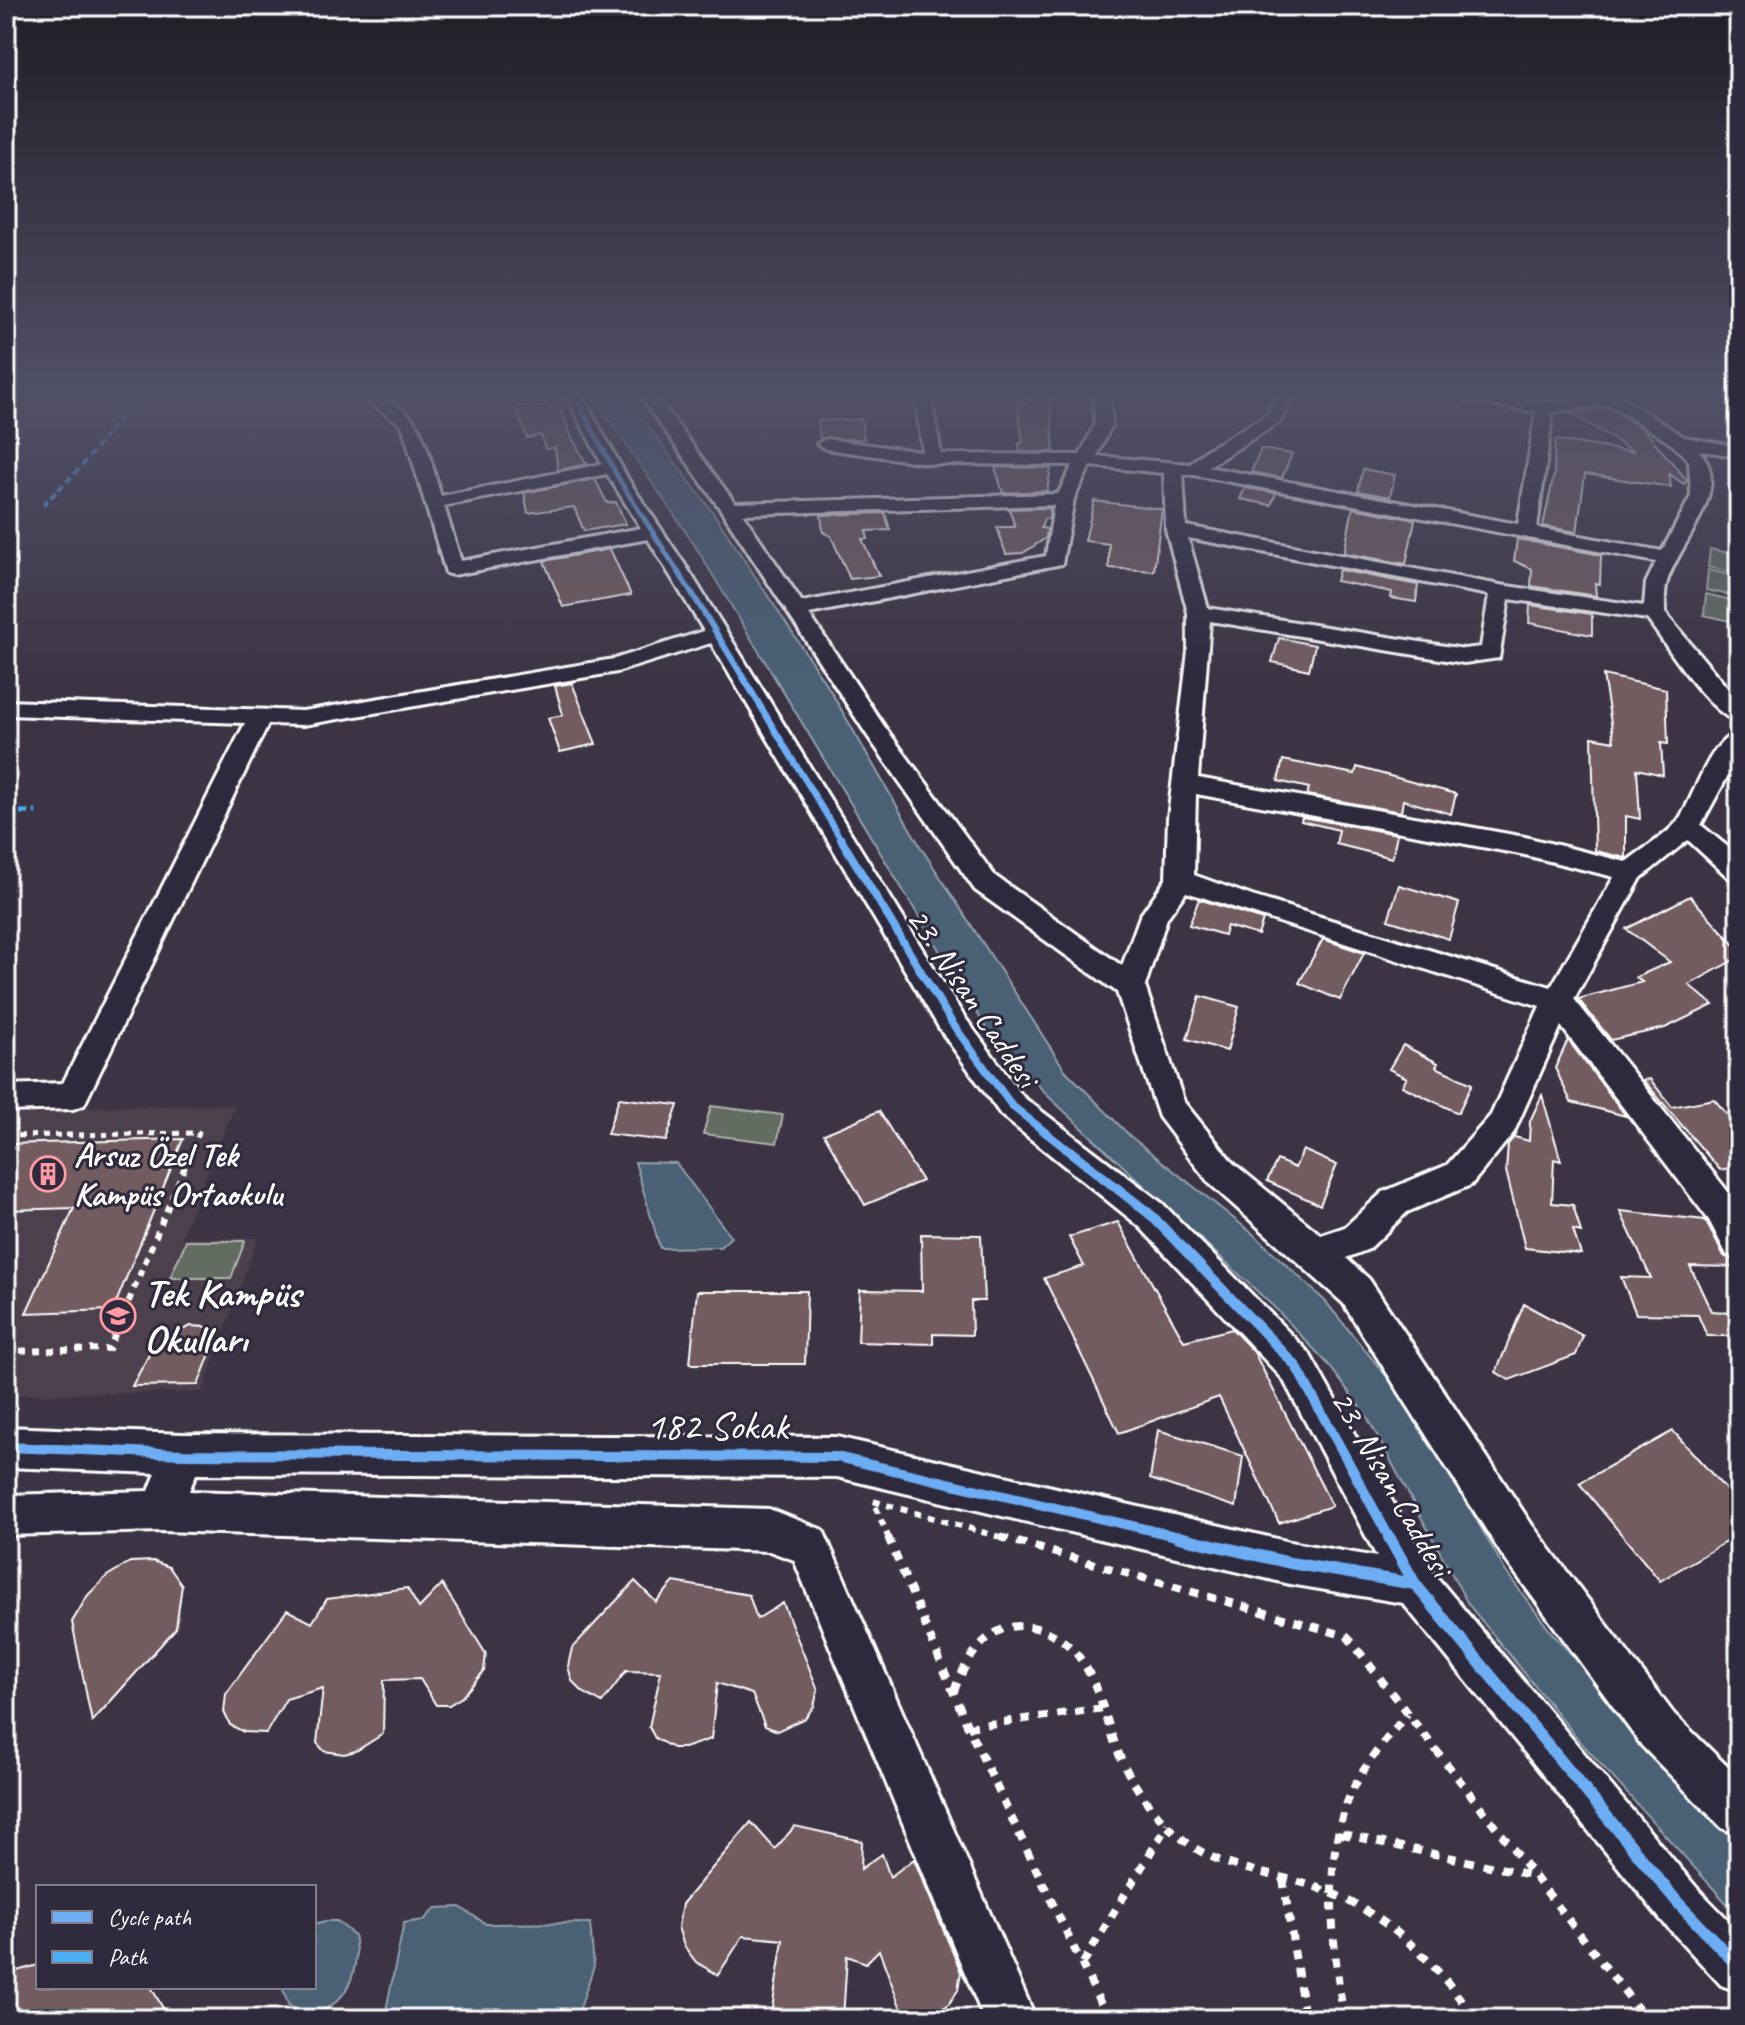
<svg xmlns="http://www.w3.org/2000/svg" width="1745" height="2025" viewBox="0 0 1745 2025" font-family="Caveat,sans-serif">
<style>
.built{fill:#4c404c}
.green{fill:#626c60;stroke:#b0b6b0;stroke-width:2}
.water{fill:#496174;stroke:#92a0ac;stroke-width:2}
.building{fill:#725c5f;stroke:#fff;stroke-width:2}
.lines{fill:none;stroke-linecap:round;stroke-linejoin:round}
.minor-casing{stroke:#fff;stroke-width:6}
.path-far2{stroke:#fff;stroke-width:5;stroke-dasharray:6 6;stroke-linecap:butt}
.path-far1{stroke:#fff;stroke-width:6;stroke-dasharray:7 7;stroke-linecap:butt}
.path{stroke:#fff;stroke-width:8;stroke-dasharray:9 9;stroke-linecap:butt}
.minor{fill:#2f2a3d;fill-rule:evenodd}
.quiet-far1{stroke:#4cb0f7;stroke-width:4;stroke-dasharray:7 4;stroke-linecap:butt}
.quiet{stroke:#4cb0f7;stroke-width:5;stroke-dasharray:9 5;stroke-linecap:butt}
.cycleway-far4-casing{stroke:#2f2a3d;stroke-width:8}
.cycleway-far3-casing{stroke:#2f2a3d;stroke-width:10}
.cycleway-far2-casing{stroke:#2f2a3d;stroke-width:13}
.cycleway-far1-casing{stroke:#2f2a3d;stroke-width:15}
.cycleway-casing{stroke:#2f2a3d;stroke-width:17}
.cycleway-far4{stroke:#6dadf4;stroke-width:5}
.cycleway-far3{stroke:#6dadf4;stroke-width:6}
.cycleway-far2{stroke:#6dadf4;stroke-width:8}
.cycleway-far1{stroke:#6dadf4;stroke-width:10}
.cycleway{stroke:#6dadf4;stroke-width:12}
.labels{text-anchor:middle;dominant-baseline:central;stroke-width:6;stroke-linejoin:round;paint-order:stroke}
.street-label{font-size:34px;fill:#fff;stroke:#2f2a3d}
.poi-label{font-size:34px;font-weight:bold;fill:#fff;stroke:#2f2a3d;text-anchor:start}
.near-poi-label{font-size:40px;font-weight:bold;fill:#fff;stroke:#2f2a3d;text-anchor:start}
.near-street-label{font-size:40px;fill:#fff;stroke:#2f2a3d}
</style>
<rect width="100%" height="100%" fill="#3c3444"/>
<filter id="ink" filterUnits="userSpaceOnUse"><feTurbulence type="fractalNoise" baseFrequency=".0125" numOctaves="2"/><feDisplacementMap in="SourceGraphic" scale="16" xChannelSelector="R" yChannelSelector="G"/><feConvolveMatrix kernelMatrix="1 2 1 2 8 2 1 2 1" color-interpolation-filters="sRGB"/></filter>
<g filter="url(#ink)">
<path class="built" d="M235,1105L181,1238H258L202,1392L6,1395V1108Z"/>
<path class="green" d="M1710,549L1739,555V574L1708,567Z
M1708,570L1739,577V597L1706,590Z
M1706,594L1739,602V623L1704,615Z
M711,1106L783,1115L777,1143L703,1134Z
M186,1241H245L231,1278H170Z"/>
<path class="water" d="M594,397H626L714,514L830,690L920,846L1065,1070L1130,1136L1252,1233L1325,1301L1414,1410L1506,1572L1551,1632L1739,1838V1917L1578,1739L1468,1604L1366,1415L1328,1364L1275,1308L1048,1096L988,1031L694,544Z
M635,1162L676,1163L731,1237L720,1247L660,1248Z
M460,1907L486,1924L590,1923L594,1966L578,2014L466,2015L463,2019H400L396,2015H385L404,1923L424,1920L436,1908Z
M325,1921H337L354,1935C363,1973 341,2020 297,2012L288,2004L282,1987H314V1924Z"/>
<path class="building" d="M555,397L572,438L587,464L558,470L555,448L545,449L541,435L527,438L515,405L541,407L548,402L547,398Z
M1030,399H1050L1054,452H1020L1019,443H1023L1017,403H1030Z
M1609,407L1644,430L1687,480L1684,484L1669,474L1671,487L1585,474L1577,532L1543,526L1554,475L1555,440L1634,452L1571,413Z
M861,419L864,439H820L818,421Z
M1261,449L1292,454L1282,478L1251,472Z
M995,467L1051,468L1047,491L1003,493Z
M1363,469L1395,475L1390,497L1358,491Z
M595,479L607,503L616,502L626,524L584,531L574,507L528,513L524,493Z
M1245,488L1276,493L1271,505L1240,499Z
M1094,501L1162,509L1154,571L1109,568V544L1085,541Z
M1050,508L1049,519H1044L1041,528L1047,529L1046,538L1023,553L1006,554L997,527H1015L1009,509Z
M1353,508L1415,520L1406,564L1344,553Z
M885,513L890,530L866,531L868,539H862L879,576L850,579L831,536L823,532L821,515Z
M1517,539L1601,555L1600,584L1595,583L1596,596L1531,586L1532,569L1514,561Z
M610,549L631,595L563,607L544,561Z
M1339,570L1418,585L1416,602L1391,598L1392,592L1336,581Z
M1530,605L1592,614V635L1529,623Z
M1279,638L1315,645L1309,670L1272,662Z
M1603,675L1666,689L1668,744L1661,743L1663,775L1637,769L1640,819L1626,816V858L1595,851L1592,737L1614,741Z
M572,683L596,744L560,752L548,718L563,715L555,686Z
M1283,760L1355,774L1357,767L1456,794L1451,814L1403,800L1401,812L1307,795L1309,788L1278,781Z
M1302,817L1397,834L1392,858L1336,844L1339,830L1301,821Z
M1399,885L1459,903L1449,939L1388,920Z
M1690,896L1739,950V957L1689,985L1713,1005L1665,1028L1611,1040L1578,999L1642,982L1636,977L1670,962L1626,929Z
M1199,899L1263,920L1258,935L1227,926L1224,935L1189,925Z
M1323,939L1364,953L1340,1000L1299,983Z
M1200,996L1239,1007L1227,1051L1187,1039Z
M1568,1040L1626,1116L1571,1102L1555,1068Z
M1403,1045L1438,1063L1436,1067L1472,1084L1458,1113L1402,1086L1407,1078L1389,1069Z
M1650,1079L1672,1107L1714,1099L1739,1128V1166L1720,1170L1643,1080Z
M1542,1095L1561,1161L1554,1159L1552,1203L1573,1205L1581,1232L1573,1230L1581,1254L1525,1248L1506,1171L1508,1144L1514,1137L1529,1141L1530,1121Z
M619,1098L678,1105L666,1141L607,1134Z
M879,1111L922,1181L865,1205L824,1134Z
M183,1139L113,1310L26,1313L74,1208L6,1210V1144Z
M1303,1150L1337,1165L1320,1205L1267,1181L1277,1160L1295,1168Z
M1620,1211L1705,1220L1724,1256L1739,1263V1267L1690,1266L1711,1311L1739,1313V1336H1707L1698,1315L1636,1314L1621,1277L1651,1278Z
M1118,1222L1184,1341L1232,1329L1254,1352L1332,1506L1279,1523L1219,1397L1119,1433L1044,1278L1084,1266L1069,1237Z
M921,1234L981,1235L984,1301H971L972,1335L933,1334V1344L858,1342L860,1290L922,1291Z
M697,1291H807L805,1364H690Z
M1524,1304L1583,1336L1576,1355L1509,1380L1496,1372Z
M191,1326L220,1328L198,1385L132,1386L151,1351L170,1335Z
M1158,1430L1243,1456L1236,1507L1150,1479Z
M1673,1431L1739,1504V1534L1660,1581L1579,1483Z
M153,1561L169,1567L182,1585L176,1628L92,1722L72,1622L88,1595L107,1576L130,1562Z
M635,1581L656,1602L674,1582L749,1595L757,1619L783,1603L818,1690L814,1706L805,1718L777,1731L765,1726L752,1694L717,1683L711,1739L684,1748H673L655,1738L649,1727L661,1672L626,1671L602,1703L583,1692L572,1681L568,1666L572,1648Z
M442,1584L486,1654L484,1671L462,1697L449,1705H436L420,1679L384,1680L383,1734L356,1751L344,1754L324,1751L317,1743L323,1688L286,1699L266,1733L244,1732L230,1725L224,1712L226,1694L287,1610L312,1623L327,1599L407,1588L419,1608Z
M751,1822L775,1849L795,1826L862,1841L861,1869L882,1854L890,1877L914,1859L961,1972L958,1990L948,2005L923,2019L903,2014L879,1950L866,1963L847,1956L843,2019H776L772,2009L783,1940L743,1936L718,1975L696,1962L684,1946L678,1927L682,1904Z
M38,1965V1987H151L169,2019H6V1974Z"/>
<g class="lines">
<defs>
<path id="minor" d="M361,397C423,397 426,448 441,496L602,464L567,397H583L629,481L691,574L963,1015L1023,1097L1163,1204L1309,1353L1430,1569L1696,1887L1739,1931V1992L1721,1985L1662,1921L1403,1603L1290,1584L837,1477L196,1474L189,1491L769,1509L823,1530L1036,2019H984L794,1560L769,1551L162,1531L6,1535V1495L149,1491L156,1473L6,1467V1427L183,1434L837,1437L1290,1542L1377,1557L1283,1379L1139,1226L1001,1115L941,1031L711,643L617,672L303,725L268,724L84,1105L73,1109L6,1111V1085L63,1083L245,723L6,715V701L303,711L614,659L704,631L648,539L453,575L446,573L402,425ZM607,474L641,528L461,561L444,506Z
M641,397H657L735,503L1058,494L1073,465L933,464L826,449L817,444L826,439L923,452L915,397H931L941,454L1080,455L1095,424L1094,397H1110L1112,424L1097,456L1190,464L1206,450L1268,414L1275,397H1291L1281,421L1208,467L1518,524L1536,412L1470,402L1462,397H1504L1545,403L1621,397L1684,437L1739,447V457L1698,450C1736,487 1678,544 1667,582C1664,591 1665,604 1665,613L1739,702V722C1709,715 1667,645 1647,619L1509,599L1499,658L1464,663L1210,621L1198,778L1525,837L1626,862C1642,849 1663,838 1676,823C1695,800 1707,740 1739,732V755L1701,825L1739,856V880L1729,878L1688,840L1641,878L1574,999L1733,1198L1739,1210V1260L1727,1255L1709,1220L1561,1026L1514,1132L1471,1185L1407,1212L1369,1249L1346,1258L1369,1279L1532,1525L1674,1714L1739,1778V1835L1722,1828L1642,1746L1502,1555L1343,1303L1209,1183L1159,1117L1117,992L975,890L867,735L721,510ZM1610,404L1673,445L1689,461L1691,496L1662,551L1537,528L1553,412ZM1090,466L1164,473L1166,530L1188,613V651L1168,818L1166,879L1140,916L1122,966L995,876L884,726L809,614L1062,564L1074,499ZM1183,474L1194,475L1656,562L1646,583L1644,606L1500,585L1186,526ZM1054,505L1046,556L802,602L743,514ZM1188,538L1489,595L1481,647L1464,649L1208,608ZM1196,794L1525,855L1614,877L1551,987L1252,896L1194,875ZM1186,892L1540,1006L1491,1115L1447,1165L1383,1192L1345,1227L1321,1235L1233,1163L1184,1102L1145,986L1167,918Z"/>
</defs>
<use href="#minor" class="minor-casing"/>
<path class="path-far2" d="M6,1136L199,1133L192,1151"/>
<path class="path-far1" d="M6,1351L109,1349L192,1149
M889,1539L873,1501L1007,1539"/>
<path class="path" d="M888,1537L968,1727L1108,2019
M1000,1537L1347,1636L1646,2019
M954,1691C968,1655 991,1617 1036,1628C1096,1644 1100,1711 1121,1759C1135,1788 1154,1816 1179,1836C1213,1866 1254,1870 1296,1881C1372,1901 1432,1954 1474,2019
M968,1727L1104,1708
M1342,1834L1536,1876
M1283,1879L1305,2019
M1083,1963L1168,1824
M1344,2019C1333,1947 1320,1857 1353,1789C1367,1761 1388,1737 1407,1714
M1626,2019L1634,2007"/>
<use href="#minor" class="minor"/>
<path class="quiet-far1" d="M43,505L79,469L137,397"/>
<path class="quiet" d="M6,812H36"/>
<defs>
<path id="cycleway-far4" d="M575,397L620,481L693,595"/>
<path id="cycleway-far3" d="M692,593L842,841"/>
<path id="cycleway-far2" d="M841,839L952,1023L1012,1106L1069,1151"/>
<path id="cycleway-far1" d="M1067,1149L1151,1215L1296,1366L1390,1539
M6,1447L183,1454L837,1457L1188,1539"/>
<path id="cycleway" d="M1179,1537L1290,1563L1415,1584
M1389,1537L1415,1584L1679,1904L1739,1967"/>
</defs>
<use href="#cycleway-far4" class="cycleway-far4-casing"/>
<use href="#cycleway-far3" class="cycleway-far3-casing"/>
<use href="#cycleway-far2" class="cycleway-far2-casing"/>
<use href="#cycleway-far1" class="cycleway-far1-casing"/>
<use href="#cycleway" class="cycleway-casing"/>
<use href="#cycleway-far4" class="cycleway-far4"/>
<use href="#cycleway-far3" class="cycleway-far3"/>
<use href="#cycleway-far2" class="cycleway-far2"/>
<use href="#cycleway-far1" class="cycleway-far1"/>
<use href="#cycleway" class="cycleway"/>
</g>
</g>
<linearGradient id="sky" x2="0" y2="1"><stop stop-color="#211d25"/><stop offset="0.58" stop-color="#505067"/><stop offset="1" stop-color="#505067" stop-opacity="0"/></linearGradient>
<rect width="1745" height="680" fill="url(#sky)"/>
<defs>
<symbol id="building-ring" viewBox="-11 -11 22 22"><circle r="9.5" fill="#2f2a3d" stroke="#ff9aa2" stroke-width="1.5"/><path d="M-4-6H4V6H1V3H-1V6H-4ZM-2.5-4.3h1.7v1.8h-1.7ZM.8-4.3h1.7v1.8H.8ZM-2.5-1h1.7V.8h-1.7ZM.8-1h1.7V.8H.8Z" fill="#ff9aa2"/></symbol>
<symbol id="school-ring" viewBox="-11 -11 22 22"><circle r="9.5" fill="#2f2a3d" stroke="#ff9aa2" stroke-width="1.5"/><path d="M0-5L7-2L0 1L-7-2ZM-4 1L0 2.5L4 1V4Q0 6-4 4Z" fill="#ff9aa2"/></symbol>
</defs>
<g fill-rule="evenodd">
<use href="#building-ring" x="28" y="1154" width="40" height="40"/>
<use href="#school-ring" x="98" y="1296" width="40" height="40"/>
</g>
<g class="labels">
<g class="street-label">
<text transform="translate(973 997) rotate(56)">23. Nisan Caddesi</text>
<text transform="translate(1392 1483) rotate(60)">23. Nisan Caddesi</text>
</g>
<g class="poi-label">
<text x="74" y="1154">Arsuz Özel Tek<tspan x="74" dy="39">Kampüs Ortaokulu</tspan></text>
</g>
<g class="near-poi-label">
<text x="144" y="1293">Tek Kampüs<tspan x="144" dy="46">Okulları</tspan></text>
</g>
<g class="near-street-label">
<text x="717" y="1426">182 Sokak</text>
</g>
</g>
<rect width="1745" height="2025" fill="none" stroke="#2f2a3d" stroke-width="32"/>
<rect x="16" y="16" width="1713" height="1993" fill="none" stroke="#fff" stroke-width="3" filter="url(#ink)"/>
<rect x="36" y="1885" width="280" height="104" fill="#2f2a3d" stroke="#827f8b" stroke-width="2"/>
<rect x="52" y="1911" width="40" height="12" fill="#6dadf4" stroke="#827f8b" stroke-width="2"/>
<text x="108" y="1925" font-size="24" fill="#ffffff">Cycle path</text>
<rect x="52" y="1951" width="40" height="12" fill="#4cb0f7" stroke="#827f8b" stroke-width="2"/>
<text x="108" y="1965" font-size="24" fill="#ffffff">Path</text>
</svg>
